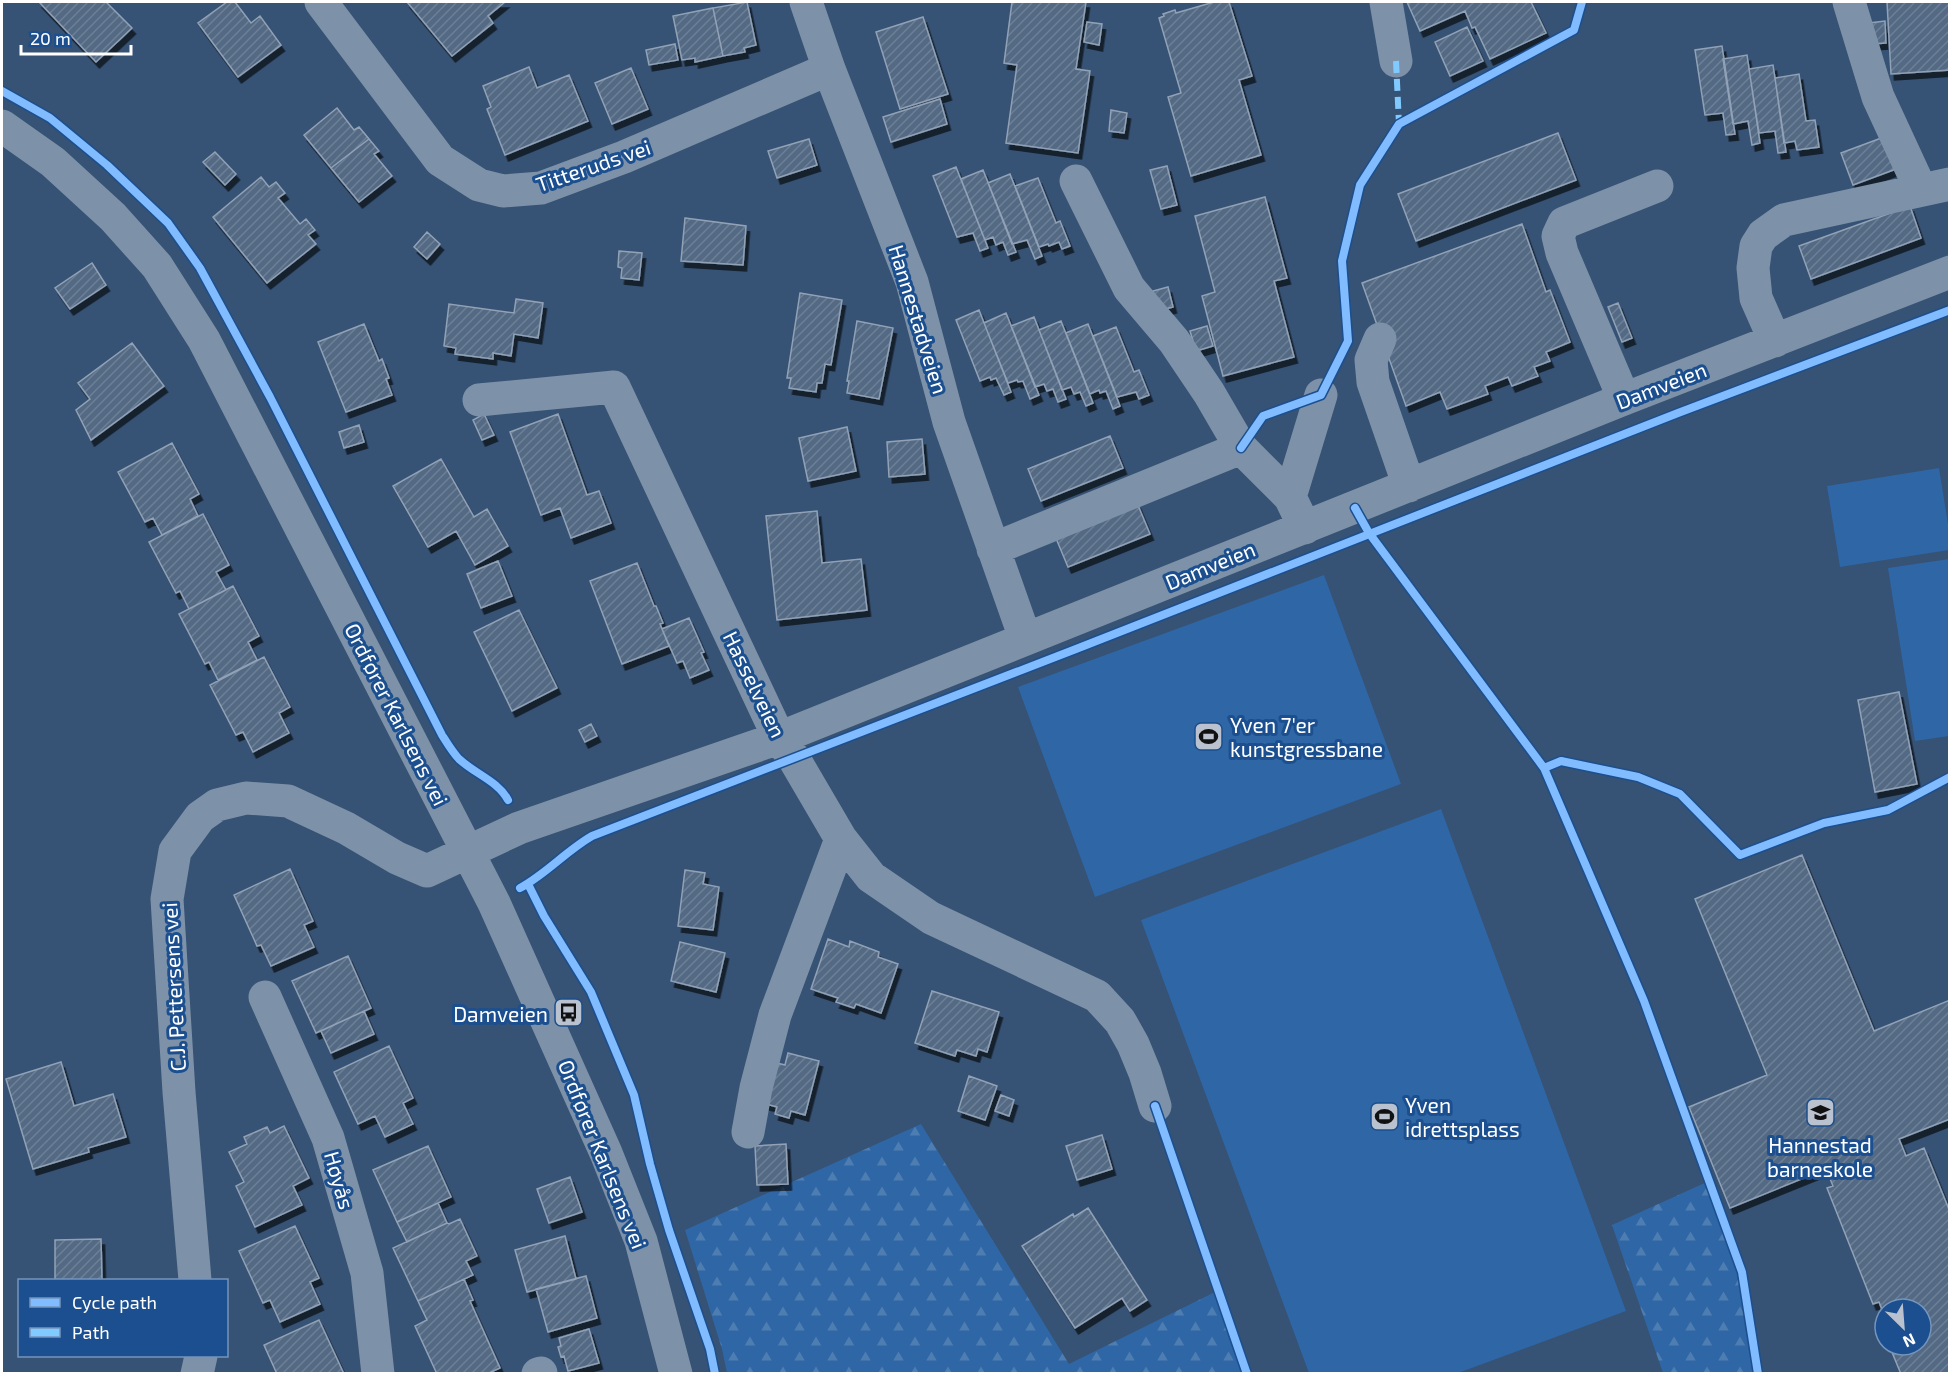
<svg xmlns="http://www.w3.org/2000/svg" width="1951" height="1375" viewBox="0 0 1951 1375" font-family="'Exo 2',sans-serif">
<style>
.green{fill:#2f66a5}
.forest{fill:url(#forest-firs)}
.building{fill:url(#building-hatch);stroke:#92a2b6;stroke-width:1.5;filter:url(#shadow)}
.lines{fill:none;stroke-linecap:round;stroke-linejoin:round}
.minor{stroke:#7d92a8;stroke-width:33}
.quiet{stroke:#80caff;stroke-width:6;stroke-dasharray:12 6;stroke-linecap:butt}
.cycleway-casing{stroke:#1b4f8f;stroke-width:11}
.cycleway{stroke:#80bcff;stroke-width:8}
.labels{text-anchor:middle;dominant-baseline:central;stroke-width:6;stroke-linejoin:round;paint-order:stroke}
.street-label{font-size:21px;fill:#fff;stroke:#1b4f8f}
.poi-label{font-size:21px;fill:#fff;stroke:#1b4f8f;text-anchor:start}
</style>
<defs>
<pattern id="forest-firs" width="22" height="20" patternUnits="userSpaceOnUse" patternTransform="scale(1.5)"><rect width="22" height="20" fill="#2f66a5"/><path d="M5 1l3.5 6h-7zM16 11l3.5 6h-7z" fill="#4e7db2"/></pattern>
<pattern id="building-hatch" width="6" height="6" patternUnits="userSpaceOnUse" patternTransform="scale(1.5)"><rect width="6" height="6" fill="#526984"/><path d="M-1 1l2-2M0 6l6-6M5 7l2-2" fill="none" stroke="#6c8096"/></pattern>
<filter id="shadow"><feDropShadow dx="3.5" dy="6" stdDeviation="0" flood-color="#0009"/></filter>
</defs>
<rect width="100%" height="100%" fill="#365274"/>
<path class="green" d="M1939,468L1949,530V550L1840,567L1827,486Z
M1949,559V736L1915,741L1888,568Z
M1324,575L1401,784L1095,897L1018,687Z
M1441,809L1626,1311L1458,1373H1309L1141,920Z"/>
<path class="forest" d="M921,1124L1069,1364L1217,1291L1246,1373H727L722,1349L685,1230Z
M1709,1181L1742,1272L1758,1373H1663L1612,1225Z"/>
<path class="building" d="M39,2H106L132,28L96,62Z
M227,2H235L251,23L260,16L281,45L238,77L198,23Z
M407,2H505L488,16L493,23L452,56Z
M747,2L756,45L744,48L745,52L723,56L713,8Z
M1012,2H1086L1076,69L1090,71L1078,153L1006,143L1017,65L1004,63Z
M1214,2H1229L1252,76L1239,80L1261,155L1191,176L1168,97L1181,93L1159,18L1164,16L1163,14L1175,10L1176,13Z
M1407,2H1531L1546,33L1490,59L1475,27L1472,28L1465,11L1420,31Z
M1887,2H1950V70L1891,74Z
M713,8L723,56L695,62V58L682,60L673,16Z
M923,17L948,94L900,109L876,32Z
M1885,21L1886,43L1870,44L1869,23Z
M1087,22L1102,24L1099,45L1084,42Z
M1467,27L1483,61L1450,76L1435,42Z
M675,44L678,60L649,65L646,50Z
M1722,46L1735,134L1726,135L1723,113L1705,115L1695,50Z
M1747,55L1760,143L1752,145L1748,121L1733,124L1723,59Z
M1773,65L1786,152L1778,153L1775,131L1759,133L1749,69Z
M529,67L537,88L569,75L588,121L505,155L487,109L491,107L483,86Z
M631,68L648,109L612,124L595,83Z
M1799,74L1806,121L1815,120L1819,147L1797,150L1795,141L1784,143L1775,78Z
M940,99L947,124L891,142L883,117Z
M337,108L354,130L359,127L369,139L331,168L304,135Z
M1111,110L1127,113L1124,133L1109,131Z
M1558,133L1576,180L1416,241L1398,194Z
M1884,137L1896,169L1853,185L1841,153Z
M369,139L379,151L374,154L392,176L359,202L331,168Z
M809,139L817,165L777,178L768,151Z
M215,152L236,174L225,185L203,162Z
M1167,166L1177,205L1161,209L1150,170Z
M956,167L988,248L980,251L973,233L957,237L933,176Z
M983,170L1016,252L1008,255L1003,242L996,245L993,237L985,240L961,179Z
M1010,174L1042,256L1035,259L1027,240L1012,244L988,183Z
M261,177L269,187L276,182L285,193L278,198L300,224L306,219L315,230L308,235L316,244L267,283L213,217Z
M1038,178L1056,223L1060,221L1070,246L1062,249L1059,242L1049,246L1048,244L1039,247L1015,186Z
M1265,197L1287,278L1274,281L1294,357L1223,376L1202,296L1215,292L1195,216Z
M1910,206L1921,238L1811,279L1799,246Z
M685,218L746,226L743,265L681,261Z
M1522,224L1546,292L1550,290L1570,342L1546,352L1550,361L1534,367L1538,376L1512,386L1508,377L1485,386L1488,394L1447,409L1440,392L1406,406L1362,283Z
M427,232L440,244L427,259L414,247Z
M619,251L642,253L639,280L621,278L622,268L618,267Z
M92,263L106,285L70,309L55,288Z
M1168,287L1173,307L1158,311L1153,291Z
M800,293L842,300L831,365L825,364L822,383H817L816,392L789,388L791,378H787Z
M516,299L543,303L538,338L514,334L511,356L493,353V359L455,354L456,348L444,346L449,304L514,313Z
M1618,303L1632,338L1622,342L1608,307Z
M979,310L1011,392L1004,395L996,378L991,380L990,377L980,381L956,320Z
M1006,313L1039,395L1030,399L1023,381L1018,382L1017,380L1008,383L984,323Z
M1034,317L1066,399L1058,402L1053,389L1047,391L1044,384L1035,387L1011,326Z
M857,321L893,328L879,399L847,393L849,381H847Z
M1061,321L1093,403L1086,406L1080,392L1074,394L1071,387L1062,390L1039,330Z
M364,324L379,361L382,359L389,378L386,379L392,395L346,412L318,342Z
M1088,324L1120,406L1113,409L1106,391L1100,393L1099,390L1090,394L1066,333Z
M1207,326L1213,346L1196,351L1190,331Z
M1116,327L1134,372L1139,370L1149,395L1139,399L1136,392L1117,397L1093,336Z
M132,343L164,386L91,440L76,410L90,399L78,383Z
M484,414L494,435L482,440L473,420Z
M558,414L587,495L599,491L611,523L571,538L560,508L541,515L510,432Z
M359,425L364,442L344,448L339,432Z
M847,427L856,471L808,481L799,438Z
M1110,436L1123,468L1041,501L1028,469Z
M922,439L925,474L889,477L887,442Z
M172,443L199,494L190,499L198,516L162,535L153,518L145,522L118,472Z
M441,459L474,517L487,509L508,546L475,565L456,531L428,547L393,486Z
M1137,503L1150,534L1068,567L1055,536Z
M817,511L822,563L861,559L867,610L777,620L766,516Z
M203,514L229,565L216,572L226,590L189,609L180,591L176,593L149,542Z
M498,561L512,596L481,608L467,574Z
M637,563L654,606H656L663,623L660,624L669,646L622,664L590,581Z
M233,586L259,636L248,642L257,660L218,680L209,662L205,664L179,614Z
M519,610L557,688L512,711L474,632Z
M689,618L704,652L701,653L709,670L690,678L683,661L677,663L662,629Z
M264,657L290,707L279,713L289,733L253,752L243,732L236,735L210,685Z
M1899,692L1917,784L1875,792L1858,700Z
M591,724L597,736L585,742L579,730Z
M1802,855L1874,1031L1950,1000V1119L1899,1139L1906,1156L1924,1148L1950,1212V1374H1901L1889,1345H1921V1309H1885V1317L1879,1302L1873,1304L1827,1188L1833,1186L1826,1169L1730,1208L1689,1107L1767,1075L1695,899Z
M290,869L313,921L304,925L314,947L271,966L261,945L257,946L234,895Z
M685,870L705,873L703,884L719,887L713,930L678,926Z
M828,939L849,947L850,941L879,952L878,957L898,964L881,1013L856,1004L854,1008L836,1002L838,998L811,989Z
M680,942L725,953L716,992L671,981Z
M348,956L371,1008L316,1033L292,981Z
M932,991L999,1012L987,1052L978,1049L976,1056L957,1050L955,1056L915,1043Z
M364,1011L374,1034L331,1053L321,1031Z
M389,1046L413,1098L403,1103L413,1124L385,1137L375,1116L358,1124L334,1072Z
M788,1053L819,1061L805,1115L791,1111L789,1118L775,1114L777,1107L759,1102L769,1061L785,1065Z
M61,1062L74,1106L113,1094L126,1137L88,1148L89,1152L33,1169L6,1079Z
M969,1076L997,1086L985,1120L958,1111Z
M1001,1095L1014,1100L1009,1116L995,1111Z
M284,1126L309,1178L293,1186L302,1205L255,1227L236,1186L244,1182L229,1152L247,1144L244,1137L267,1127L270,1133Z
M1102,1135L1112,1169L1077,1180L1066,1146Z
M786,1144L788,1184L757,1185L755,1146Z
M428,1146L451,1197L397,1222L373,1170Z
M570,1177L582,1212L549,1223L537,1189Z
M438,1203L447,1223L407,1242L397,1222Z
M1088,1208L1147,1300L1130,1311L1122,1298L1075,1328L1022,1246L1073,1214L1074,1217Z
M460,1219L477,1256L466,1261L473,1275L418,1301L393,1248L447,1223L449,1224Z
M295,1226L319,1278L310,1282L320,1304L280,1322L270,1300L263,1303L239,1251Z
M565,1236L576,1279L527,1292L515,1250Z
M101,1239L102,1280H55V1240Z
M586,1276L597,1318L548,1332L536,1289Z
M464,1279L473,1300L470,1301L500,1368L487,1374H437L415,1326L427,1320L418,1301Z
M319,1320L344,1374H277L264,1345Z
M589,1329L599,1363L568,1371L564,1356L561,1357L558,1347L561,1346L559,1338Z"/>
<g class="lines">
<path class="minor" d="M321,2L440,160L479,185L503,191L541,188L624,157L829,69
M806,2L829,69L912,282L949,422L1025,638
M1386,2L1396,61
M1849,2L1878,97L1921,190
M2,126L53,162L113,217L157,266L204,340L494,903L606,1153L641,1241L676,1374
M1076,181L1129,288L1174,341L1209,393L1241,448L1290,497L1305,528
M1380,339L1371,360L1373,382L1409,486
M1775,341L1756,298L1753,268L1756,246L1763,235L1784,220L1950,184
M1624,399L1562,253L1558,236L1564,223L1657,186
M479,400L614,387L779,738L793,757L841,839L871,877L931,918L1097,996L1120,1021L1133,1044L1145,1073L1155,1106
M1290,497L1321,395
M993,549L1241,448
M265,997L328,1138L367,1273L378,1374
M748,1132L756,1088L775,1015L841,839
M195,1280L179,1092L167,899L175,851L200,817L217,805L246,798L288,801L346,828L397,858L427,871L519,828L779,738L1624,399L1950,272
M197,1374L201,1356
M538,1374L541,1373"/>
<path class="quiet" d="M1396,61L1399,124"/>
<defs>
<path id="cycleway" d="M2,91L50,118L107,165L168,223L200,268L270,397L442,735C447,743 453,753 459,759C475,774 498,781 508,800
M1241,448L1263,416L1321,395L1348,341L1342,261L1360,185L1399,124L1574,30L1582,2
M1355,508L1369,533L1544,768L1644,1001L1742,1272L1758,1374
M1544,768L1561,761L1638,777L1680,794L1740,855L1824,823L1888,810L1950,777
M528,884L544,916L591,992L634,1095L650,1164L669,1230L710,1349L715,1374
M520,888C546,874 566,851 592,836L1076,649L1678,413L1950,310
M1155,1106L1247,1374"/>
</defs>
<use href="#cycleway" class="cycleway-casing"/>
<use href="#cycleway" class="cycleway"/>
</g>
<defs>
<symbol id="stadium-square" viewBox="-11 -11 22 22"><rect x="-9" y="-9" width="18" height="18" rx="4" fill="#b9c2ce" stroke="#1b4f8f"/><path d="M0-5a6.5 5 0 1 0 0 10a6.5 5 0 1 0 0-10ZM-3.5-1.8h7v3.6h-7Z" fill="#111"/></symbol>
<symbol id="bus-square" viewBox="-11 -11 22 22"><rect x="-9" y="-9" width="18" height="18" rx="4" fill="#b9c2ce" stroke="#1b4f8f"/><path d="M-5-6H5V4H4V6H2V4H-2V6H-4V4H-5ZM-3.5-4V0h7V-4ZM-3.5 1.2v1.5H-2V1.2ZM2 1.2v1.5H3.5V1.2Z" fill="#111"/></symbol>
<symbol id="school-square" viewBox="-11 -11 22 22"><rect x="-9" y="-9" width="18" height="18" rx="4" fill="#b9c2ce" stroke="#1b4f8f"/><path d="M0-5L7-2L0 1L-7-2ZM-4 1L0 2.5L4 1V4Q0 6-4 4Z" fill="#111"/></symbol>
</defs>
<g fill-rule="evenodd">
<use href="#stadium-square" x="1192" y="720" width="33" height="33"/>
<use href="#bus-square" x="552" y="996" width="33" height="33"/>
<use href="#school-square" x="1804" y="1096" width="33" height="33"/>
<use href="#stadium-square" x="1368" y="1100" width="33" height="33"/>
</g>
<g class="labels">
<g class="street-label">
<text transform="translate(593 165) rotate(-19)">Titteruds vei</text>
<text transform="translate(919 319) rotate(73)">Hannestadveien</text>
<text transform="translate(1661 385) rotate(-21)">Damveien</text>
<text transform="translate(1210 565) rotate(-22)">Damveien</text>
<text transform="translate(755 684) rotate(64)">Hasselveien</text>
<text transform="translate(397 714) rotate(63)">Ordfører Karlsens vei</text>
<text transform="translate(173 987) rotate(-93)">C.J. Pettersens vei</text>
<text transform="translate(603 1154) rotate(68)">Ordfører Karlsens vei</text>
<text transform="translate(340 1180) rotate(74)">Høyås</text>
</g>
<g class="poi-label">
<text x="1230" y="724">Yven 7'er<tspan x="1230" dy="24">kunstgressbane</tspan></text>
<text x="548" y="1013" text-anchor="end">Damveien</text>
<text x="1405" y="1104">Yven<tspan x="1405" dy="24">idrettsplass</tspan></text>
<text x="1820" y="1144" text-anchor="middle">Hannestad<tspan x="1820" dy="24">barneskole</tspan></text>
</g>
</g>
<rect width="1951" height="1375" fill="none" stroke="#ffffff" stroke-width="6"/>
<rect x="18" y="1279" width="210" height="78" fill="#1b4f8f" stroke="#7695bc" stroke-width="1.5"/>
<rect x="30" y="1298" width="30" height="9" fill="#80bcff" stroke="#7695bc" stroke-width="1.5"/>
<text x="72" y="1309" font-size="18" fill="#ffffff">Cycle path</text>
<rect x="30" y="1328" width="30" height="9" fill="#80caff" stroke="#7695bc" stroke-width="1.5"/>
<text x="72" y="1339" font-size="18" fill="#ffffff">Path</text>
<g transform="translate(1903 1327) rotate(155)"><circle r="28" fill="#1b4f8f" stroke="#7695bc" stroke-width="1.5"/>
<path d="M0-4.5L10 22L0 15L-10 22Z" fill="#b9c2ce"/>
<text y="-9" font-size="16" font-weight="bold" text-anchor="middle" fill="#ffffff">N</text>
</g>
<path d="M21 45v9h110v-9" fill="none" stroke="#ffffff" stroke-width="3"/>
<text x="30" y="45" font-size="18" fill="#ffffff" stroke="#1b4f8f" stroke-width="4.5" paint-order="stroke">20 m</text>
</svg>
